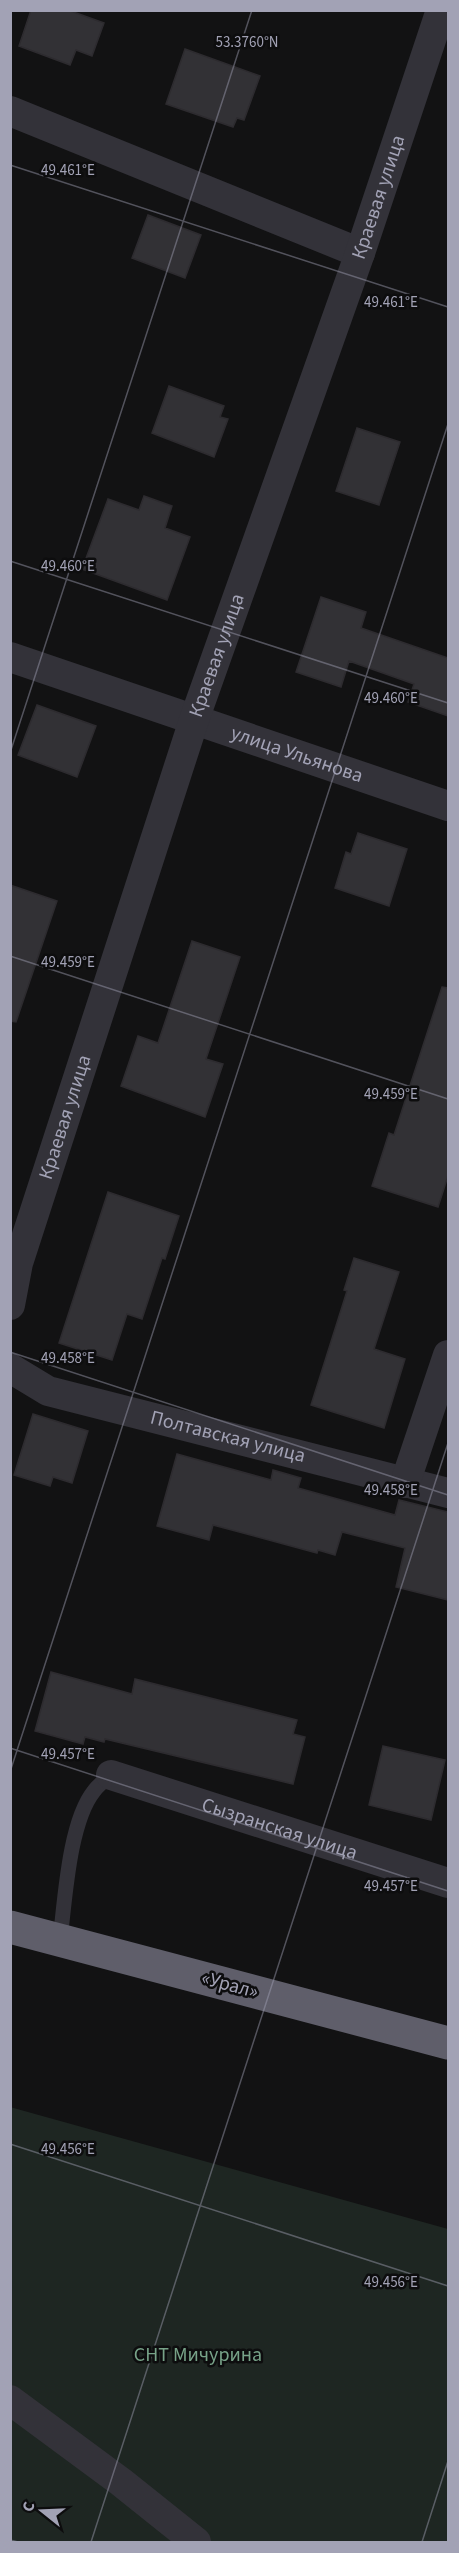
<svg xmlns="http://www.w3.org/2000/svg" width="459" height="2553" viewBox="0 0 459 2553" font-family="'Source Sans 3',sans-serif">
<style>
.green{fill:#1e2622}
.building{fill:#323135;stroke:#2d2b2f;stroke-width:1.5}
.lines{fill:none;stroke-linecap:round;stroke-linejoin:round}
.lane{stroke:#333239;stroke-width:15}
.street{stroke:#333239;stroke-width:30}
.highway{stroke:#5f5e6a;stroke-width:33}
.ticks{fill:none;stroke:#a2a2b5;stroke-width:1.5;stroke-opacity:0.45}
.labels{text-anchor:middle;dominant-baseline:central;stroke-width:5;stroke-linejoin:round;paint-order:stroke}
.street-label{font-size:20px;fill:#a2a2b5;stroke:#0d0d0e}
.park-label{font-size:20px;fill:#77a288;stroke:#0d0d0e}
.ticks-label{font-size:15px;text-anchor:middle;fill:#a2a2b5;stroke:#0d0d0e;stroke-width:5;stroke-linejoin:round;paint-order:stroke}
</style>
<rect width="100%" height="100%" fill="#121213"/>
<path class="green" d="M10,2107L448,2229V2542H11Z"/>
<path class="building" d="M31,10H68L104,23L92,56L76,50L70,65L19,46Z
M185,49L260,76L244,120L237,118L233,127L166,104Z
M148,215L201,235L185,278L132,258Z
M169,386L224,406L220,417L228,419L214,457L152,433Z
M357,428L400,442L379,505L336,491Z
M144,496L172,506L165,528L190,537L167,600L82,569L108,499L139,510Z
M321,597L366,612L361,628L448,658V716L408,702L414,684L349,661L341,687L296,672Z
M37,705L96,726L77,777L18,755Z
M358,833L407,849L389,906L335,888L346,852L351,854Z
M10,885L57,901L16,1022L10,1021Z
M192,941L240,957L206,1059L223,1064L205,1117L121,1086L138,1036L158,1043Z
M442,987L448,988V1176L438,1207L372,1186L389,1133L394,1135Z
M108,1192L179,1216L165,1259L162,1258L142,1319L127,1314L112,1360L59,1343Z
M354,1258L399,1272L374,1349L405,1359L384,1428L311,1405L347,1291L344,1290Z
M33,1414L88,1431L72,1483L53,1477L50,1486L14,1475Z
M177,1454L271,1480L273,1470L301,1478L298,1488L395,1515L399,1500L448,1512V1600L396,1587L405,1548L342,1532L335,1555L318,1550L317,1553L213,1525L209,1540L157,1526Z
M51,1672L132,1694L135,1679L297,1720L293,1734L305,1737L293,1784L105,1739L104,1742L85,1737L83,1744L35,1731Z
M383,1746L445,1760L431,1820L369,1805Z"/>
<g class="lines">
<path class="lane" d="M60,1940C65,1900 69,1822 94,1791C98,1785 105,1780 111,1775"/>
<g class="street">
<path d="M10,111L360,253"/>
<path id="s1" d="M10,657L448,806"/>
<path id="s2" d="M10,1305L18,1263L194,720L360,253L441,10"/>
<path id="s3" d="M10,1368L48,1391L448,1493"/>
<path d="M405,1483L448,1355"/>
<path id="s4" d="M111,1775L448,1883"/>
<path d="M10,2400L121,2482L196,2542"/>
</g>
<path class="highway" d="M10,1927L448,2043"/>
</g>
<path class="ticks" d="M10,165L448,307M10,561L448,703M10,753L252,10M10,956L448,1099M10,1352L448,1495M10,1748L448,1891M10,1772L448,424M10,2144L448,2286M10,2540L18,2542M91,2542L448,1443M422,2542L448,2461"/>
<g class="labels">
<g class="street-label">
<text stroke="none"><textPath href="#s2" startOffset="1168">Краевая улица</textPath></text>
<text stroke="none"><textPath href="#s2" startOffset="682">Краевая улица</textPath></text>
<text stroke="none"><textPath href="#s1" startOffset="303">улица Ульянова</textPath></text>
<text stroke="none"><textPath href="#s2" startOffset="196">Краевая улица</textPath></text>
<text stroke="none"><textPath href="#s3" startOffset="230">Полтавская улица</textPath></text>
<text stroke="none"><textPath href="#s4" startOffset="177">Сызранская улица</textPath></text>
<text transform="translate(230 1985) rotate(15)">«Урал»</text>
</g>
<g class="park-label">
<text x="198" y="2355">СНТ Мичурина</text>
</g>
</g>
<g class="ticks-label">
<text x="247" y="47">53.3760°N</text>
<text x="68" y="175">49.461°E</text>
<text x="391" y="307">49.461°E</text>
<text x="68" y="571">49.460°E</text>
<text x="391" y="703">49.460°E</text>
<text x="68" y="967">49.459°E</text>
<text x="391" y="1099">49.459°E</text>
<text x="68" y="1363">49.458°E</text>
<text x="391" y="1495">49.458°E</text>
<text x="68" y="1759">49.457°E</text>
<text x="391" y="1891">49.457°E</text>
<text x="68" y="2154">49.456°E</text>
<text x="391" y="2287">49.456°E</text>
</g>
<rect width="459" height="2553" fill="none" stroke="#a2a2b5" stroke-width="24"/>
<g transform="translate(42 2511) rotate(288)" stroke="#0d0d0e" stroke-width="4.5" paint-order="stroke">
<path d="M0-4.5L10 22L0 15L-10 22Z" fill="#a2a2b5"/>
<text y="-9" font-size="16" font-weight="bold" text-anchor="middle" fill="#a2a2b5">С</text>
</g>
</svg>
